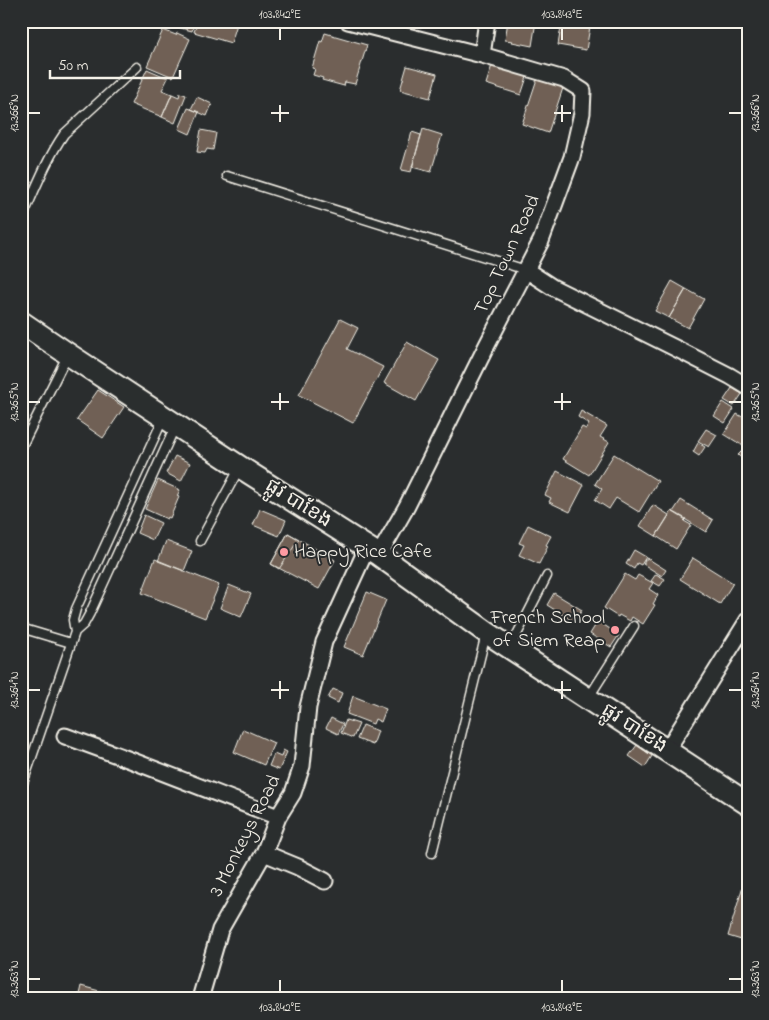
<svg xmlns="http://www.w3.org/2000/svg" width="769" height="1020" viewBox="0 0 769 1020" font-family="'Indie Flower','Noto Sans Khmer',sans-serif">
<style>
.building{fill:#6f6155;stroke:#f4f1e8}
.lines{fill:none;stroke-linecap:round;stroke-linejoin:round}
.lane-casing{stroke:#f4f1e8;stroke-width:11}
.street-casing{stroke:#f4f1e8;stroke-width:19}
.secondary-casing{stroke:#f4f1e8;stroke-width:25}
.lane{stroke:#2a2d2e;stroke-width:8}
.street{stroke:#2a2d2e;stroke-width:15}
.secondary{stroke:#2a2d2e;stroke-width:21}
.ticks{fill:none;stroke:#f4f1e8;stroke-width:2}
.poi-dot{fill:#ff9aa2;stroke:#2a2d2e;stroke-width:2}
.labels{text-anchor:middle;dominant-baseline:central;stroke-width:4;stroke-linejoin:round;paint-order:stroke}
.street-label{font-size:20px;fill:#f4f1e8;stroke:#2a2d2e}
.poi-label{font-size:20px;fill:#f4f1e8;stroke:#2a2d2e;text-anchor:start}
.neatline{fill:none;stroke:#f4f1e8;stroke-width:2}
.ticks-label{font-size:12px;text-anchor:middle;fill:#f4f1e8}
</style>
<rect width="100%" height="100%" fill="#2a2d2e"/>
<filter id="ink" filterUnits="userSpaceOnUse"><feTurbulence type="fractalNoise" baseFrequency=".02" numOctaves="2"/><feDisplacementMap in="SourceGraphic" scale="10" xChannelSelector="R" yChannelSelector="G"/><feConvolveMatrix kernelMatrix="1 2 1 2 8 2 1 2 1" color-interpolation-filters="sRGB"/></filter>
<g filter="url(#ink)">
<path class="building" d="M179,21H195L192,31L177,27Z
M198,21H238L231,43L194,32Z
M508,21H536L532,46L512,42L513,41L505,40Z
M562,21H591L586,50L558,45Z
M163,30L176,35L177,33L190,39L173,77L147,66Z
M325,33L367,45L355,84L345,82L344,86L322,80L323,78L313,75L315,69L312,68L320,41L322,42Z
M493,62L528,74L521,95L486,84Z
M407,66L437,74L430,98L400,90Z
M147,69L168,78L162,90L172,94L162,117L131,104Z
M538,76L564,85L548,133L522,124Z
M180,93L186,95L175,123L162,117L172,94L179,97Z
M197,97L212,104L207,116L191,109Z
M188,108L199,112L190,134L179,129Z
M423,129L442,135L431,172L412,167Z
M201,130L216,133L213,150L207,149L205,153L197,152Z
M412,132L421,135L411,172L401,170Z
M672,281L686,289L669,318L655,311Z
M686,289L704,299L688,328L669,318Z
M340,319L358,328L347,349L383,367L353,423L299,395Z
M407,342L439,360L416,401L384,383Z
M748,352V365L742,362Z
M732,388L742,394L734,406L724,400Z
M98,390L124,407L103,438L77,420Z
M723,402L734,409L725,423L714,416Z
M581,411L607,426L600,437L609,442L589,475L563,459L582,427L586,429L589,424L578,417Z
M737,414L748,420V449L724,434Z
M706,429L717,435L709,447L698,441Z
M698,443L705,447L699,456L693,452Z
M745,448L748,449V464L738,455Z
M614,454L658,481L639,512L616,498L609,509L595,500L602,489L595,484Z
M175,456L190,463L181,481L166,473Z
M557,471L584,485L570,512L549,502L551,498L545,495Z
M158,480L180,490L177,496L179,497L170,518L168,517L167,519L145,509Z
M681,500L713,520L706,532L673,512Z
M653,505L669,515L656,536L640,526Z
M260,509L286,520L279,536L253,525Z
M672,511L686,519L684,521L691,525L676,549L656,536Z
M144,515L161,523L153,540L137,533Z
M528,525L551,536L546,545L548,546L539,564L519,555L524,545L519,543Z
M288,533L335,560L319,589L271,564Z
M288,533L299,539L279,569L271,564Z
M166,541L192,551L184,571L158,561Z
M634,550L646,557L641,565L637,563L634,569L626,564Z
M647,558L666,570L662,576L643,564Z
M693,558L733,583L720,604L680,579Z
M155,559L219,585L205,618L142,593Z
M625,574L635,580L638,575L653,583L649,589L658,595L653,604L655,605L643,624L632,617L630,621L619,615L618,617L604,608Z
M656,574L665,579L660,586L651,581Z
M229,585L251,594L241,617L220,608Z
M367,592L386,600L363,655L344,647Z
M554,593L582,610L574,622L547,605Z
M598,621L619,635L611,647L590,634Z
M333,689L342,693L338,703L328,698Z
M353,696L386,709L381,722L375,719L373,724L347,714Z
M331,718L343,724L338,734L326,728Z
M346,720L359,724L353,738L341,733Z
M363,725L378,731L373,745L357,739Z
M243,729L274,743L264,765L234,752Z
M637,745L652,756L645,767L629,756Z
M283,750L287,752L279,770L269,766L274,754L281,757Z
M748,869V942L728,936Z
M81,986L129,999H78Z"/>
<g class="lines">
<defs>
<path id="lane" d="M227,176L526,270
M21,221C34,192 46,160 64,134L137,67
M22,446L67,356
M200,541L239,469
M21,628L71,643
M75,632L73,620L76,609L163,419
M511,646L547,576
M589,697L634,626
M21,789L75,632L84,624L90,613L175,427
M432,853L486,634"/>
<path id="street" d="M348,21L482,55L564,79L583,91L582,113L572,157L541,241L487,345L407,506L379,555
M482,55L487,21
M526,270L552,287L677,349L730,376L748,387
M65,736L133,761L278,817
M667,750L748,620
M264,853L298,867L325,881
M200,999L220,930L264,853L278,817L293,793L302,766L308,707L324,642L367,548"/>
<path id="secondary" d="M21,322L68,354L240,467L379,555L486,632L748,804"/>
</defs>
<use href="#lane" class="lane-casing"/>
<use href="#street" class="street-casing"/>
<use href="#secondary" class="secondary-casing"/>
<use href="#lane" class="lane"/>
<use href="#street" class="street"/>
<use href="#secondary" class="secondary"/>
</g>
</g>
<path class="ticks" d="M280,28V40M562,28V40M280,105V122M562,105V122M28,113H40M271,113H289M554,113H571M729,113H742M280,393V410M562,393V410M28,402H40M271,402H289M554,402H571M729,402H742M280,681V699M562,681V699M28,690H40M271,690H289M554,690H571M729,690H742M28,979H40M729,979H742M280,980V992M562,980V992"/>
<g class="poi-dot">
<circle cx="284" cy="552" r="5"/>
<circle cx="615" cy="630" r="5"/>
</g>
<g class="labels">
<g class="street-label">
<text transform="translate(508 255) rotate(-65)">Top Town Road</text>
<text transform="translate(298 504) rotate(32)">ផ្លូវ បាខែង</text>
<text transform="translate(634 729) rotate(33)">ផ្លូវ បាខែង</text>
<text transform="translate(246 836) rotate(-63)">3 Monkeys Road</text>
</g>
<g class="poi-label">
<text x="294" y="552">Happy Rice Cafe</text>
<text x="605" y="618" text-anchor="end">French School<tspan x="605" dy="23">of Siem Reap</tspan></text>
</g>
</g>
<rect width="769" height="1020" fill="none" stroke="#2a2d2e" stroke-width="55"/>
<path d="M50 70v8h130v-8" fill="none" stroke="#f4f1e8" stroke-width="2.5"/>
<text x="58" y="70" font-size="15" fill="#f4f1e8" stroke="#2a2d2e" stroke-width="4" paint-order="stroke">50 m</text>
<rect x="28" y="28" width="714" height="964" class="neatline"/>
<g class="ticks-label">
<text x="280" y="18">103.842°E</text>
<text x="562" y="18">103.843°E</text>
<text transform="translate(14 113) rotate(-90)" y="4">13.366°N</text>
<text transform="translate(755 113) rotate(-90)" y="4">13.366°N</text>
<text transform="translate(14 402) rotate(-90)" y="4">13.365°N</text>
<text transform="translate(755 402) rotate(-90)" y="4">13.365°N</text>
<text transform="translate(14 690) rotate(-90)" y="4">13.364°N</text>
<text transform="translate(755 690) rotate(-90)" y="4">13.364°N</text>
<text transform="translate(14 979) rotate(-90)" y="4">13.363°N</text>
<text transform="translate(755 979) rotate(-90)" y="4">13.363°N</text>
<text x="280" y="1011">103.842°E</text>
<text x="562" y="1011">103.843°E</text>
</g>
</svg>
